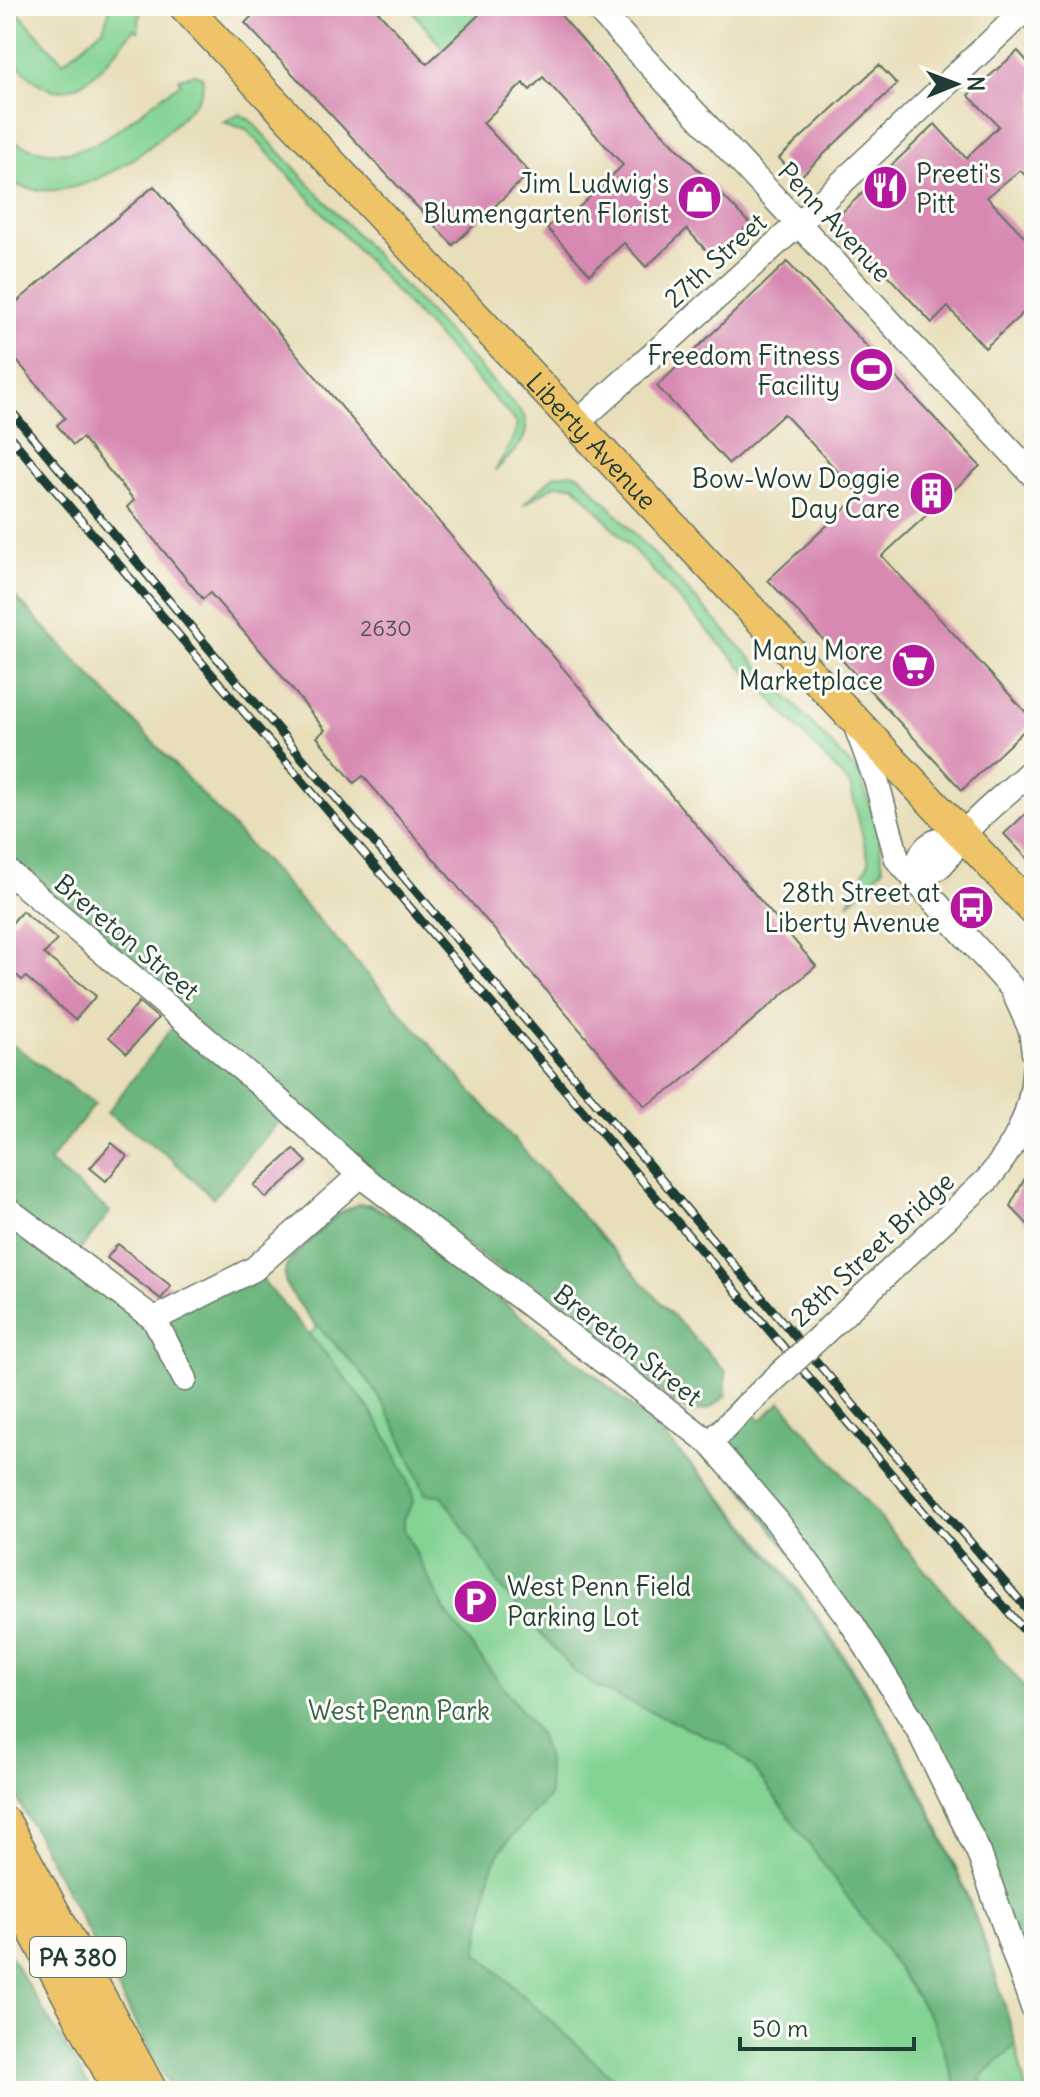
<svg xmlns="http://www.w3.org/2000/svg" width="1040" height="2097" viewBox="0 0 1040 2097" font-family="Delius,sans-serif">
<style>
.green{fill:#83d393;stroke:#518864;stroke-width:2}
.forest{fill:#6ab57d;stroke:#447958;stroke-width:2}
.building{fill:#d889b2}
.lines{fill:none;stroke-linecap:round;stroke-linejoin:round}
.minor-casing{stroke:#657563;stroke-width:27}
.major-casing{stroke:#657563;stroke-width:33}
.minor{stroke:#fff;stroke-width:24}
.major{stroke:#efc469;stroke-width:30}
.rail-casing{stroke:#1f3d34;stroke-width:9}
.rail{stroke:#fdfcf7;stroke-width:6;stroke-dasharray:18;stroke-linecap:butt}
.minor-bridge-casing{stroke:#657563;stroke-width:27;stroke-linecap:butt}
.minor-bridge{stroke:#fff;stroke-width:24}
.labels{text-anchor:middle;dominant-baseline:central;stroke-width:6;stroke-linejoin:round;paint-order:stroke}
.number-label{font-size:22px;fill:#4d5054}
.shield{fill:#fdfcf7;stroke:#62766e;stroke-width:2}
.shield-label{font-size:24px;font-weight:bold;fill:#1f3d34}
.poi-label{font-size:26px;fill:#1f3d34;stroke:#fdfcf7;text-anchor:end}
.street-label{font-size:26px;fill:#1f3d34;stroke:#fdfcf7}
.park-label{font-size:26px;fill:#38624c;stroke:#fdfcf7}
</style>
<rect width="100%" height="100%" fill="#fdfcf7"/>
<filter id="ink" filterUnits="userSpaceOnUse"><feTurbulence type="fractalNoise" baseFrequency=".0125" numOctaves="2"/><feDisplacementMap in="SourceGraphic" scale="16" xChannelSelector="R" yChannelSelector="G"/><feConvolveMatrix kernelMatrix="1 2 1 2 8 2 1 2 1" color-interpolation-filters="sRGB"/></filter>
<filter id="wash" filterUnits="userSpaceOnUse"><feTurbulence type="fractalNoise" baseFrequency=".006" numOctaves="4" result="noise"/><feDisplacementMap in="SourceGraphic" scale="32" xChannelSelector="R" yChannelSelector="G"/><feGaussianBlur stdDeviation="1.8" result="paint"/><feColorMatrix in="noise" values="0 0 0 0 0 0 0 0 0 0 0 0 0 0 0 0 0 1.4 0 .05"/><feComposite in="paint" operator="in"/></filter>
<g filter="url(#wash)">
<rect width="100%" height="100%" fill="#e8deb9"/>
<path class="green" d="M6,6H12L63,62L103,29L111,6L141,7L138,32L134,29C115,51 84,99 50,89C33,84 18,64 6,52Z
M422,6H488L443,49L414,13Z
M195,74L202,77C207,95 192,105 181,118C139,161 67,213 6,180V137C85,182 121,120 181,83L179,78Z
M240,114L251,121L523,414C535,438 510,455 495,471L514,437L517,423L246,129L223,122Z
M572,473L581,476L859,774L878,829L883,869L848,904L869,862L850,785L574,485H555L523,505L555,475Z
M369,1204C415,1223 487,1289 528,1323C575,1361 623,1398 666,1440C844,1610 975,1850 1026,2091H172L6,1777L296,1324L307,1336L317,1327C304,1307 276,1285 289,1260C311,1240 337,1203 369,1204Z"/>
<path class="forest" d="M6,587C113,699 220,812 325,927C459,1075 588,1227 726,1372V1395C714,1408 702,1414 685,1410L289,1110L213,1198L168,1156L107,1113L179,1018L6,870Z
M6,1040L95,1104L49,1162L110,1212L74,1258L154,1319L254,1269C310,1341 389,1410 414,1500L404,1519V1529L445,1611L539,1734L546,1755L550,1795L501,1849L490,1873L477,1953L627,2091H475L469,2086L463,2091H172L6,1777Z
M359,1204C390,1204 466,1273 493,1294C552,1342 616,1388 669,1442C834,1612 955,1816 1016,2045L985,2073L975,2091L957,2088L933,2022L880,1942L754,1769L728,1746L599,1688L576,1673L504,1592L442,1495L425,1494C407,1451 389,1404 358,1369C335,1342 308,1320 289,1289C283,1280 284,1270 289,1261L341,1212Z
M781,1402L1034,1698V2010L918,1729L710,1443L747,1405L761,1420Z
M6,1949L92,2091H6Z"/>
<g id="blocks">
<path class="building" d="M262,6H373L427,64L488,6H553L659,129L750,224L713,258L687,229L646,267L624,243L590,274L547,228L565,210L570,216L623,165L543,77L530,90L523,83L483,123L530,173L453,245L245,23Z
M1018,51L1034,69V185L1020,170L987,197L1034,247V303L985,348L948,307L932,323L835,219L935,124L966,158L999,126L968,95Z
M879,65L897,84L798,179L779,158Z
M154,186L816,966L676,1086L645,1106L363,776L354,783L317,737L325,730L272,664L210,593L203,599L127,507L134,500L82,438L73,445L57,425L65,418L6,348V311Z
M787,262L980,466L882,556L1034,721L962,790L768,580L860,495L784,414L729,464L657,386Z
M1034,806V865L1004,834Z
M22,911L57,940L44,954L96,996L75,1020L26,977L22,980L6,966V930Z
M139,1002L158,1018L127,1053L109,1037Z
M112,1143L127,1156L106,1181L90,1168Z
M294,1149L307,1162L266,1198L254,1185Z
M1034,1161V1231L1010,1206Z
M118,1244L171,1286L161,1299L107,1258Z"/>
</g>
</g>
<g filter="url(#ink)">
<use href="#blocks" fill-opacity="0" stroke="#657563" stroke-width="2"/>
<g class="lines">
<defs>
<path id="minor" d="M595,6L1034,476
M577,423L798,224L1029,6
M856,726L877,783L897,859L1012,988L1031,1030L1034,1053
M6,870L275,1097L360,1175L710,1443L776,1520L848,1617L918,1729L979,1853L1034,2010
M914,878C947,869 945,858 964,834C983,810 1012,790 1034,768
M914,878C921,842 931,842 964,833
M988,1179C1014,1147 1032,1114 1034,1073
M6,1208L154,1319L185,1379
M154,1319L254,1269L360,1175
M710,1443L747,1405"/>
<g id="major">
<path id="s1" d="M184,6L1034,911"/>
<path d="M6,1823L152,2091"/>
<path d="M6,1881L119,2091"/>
</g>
</defs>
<use href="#minor" class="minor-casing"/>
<use href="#major" class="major-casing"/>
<use href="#minor" class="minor"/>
<use href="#major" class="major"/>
<defs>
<path id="rail" d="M6,405L206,645L1034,1617
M6,432L1034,1642"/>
</defs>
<use href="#rail" class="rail-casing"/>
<use href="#rail" class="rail"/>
<defs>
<path id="minor-bridge" d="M747,1405L988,1179"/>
</defs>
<use href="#minor-bridge" class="minor-bridge-casing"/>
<use href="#minor-bridge" class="minor-bridge"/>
</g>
</g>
<defs>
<symbol id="restaurant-disc" viewBox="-11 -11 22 22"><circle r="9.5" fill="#b5179e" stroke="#fdfcf7"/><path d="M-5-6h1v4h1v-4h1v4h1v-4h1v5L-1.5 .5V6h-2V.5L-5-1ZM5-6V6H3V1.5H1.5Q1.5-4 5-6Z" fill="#fff"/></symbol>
<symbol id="shop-disc" viewBox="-11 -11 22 22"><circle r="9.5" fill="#b5179e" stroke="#fdfcf7"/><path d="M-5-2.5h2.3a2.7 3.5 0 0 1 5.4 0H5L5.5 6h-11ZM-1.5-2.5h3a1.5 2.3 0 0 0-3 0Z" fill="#fff"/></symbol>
<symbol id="stadium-disc" viewBox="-11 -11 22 22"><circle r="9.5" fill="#b5179e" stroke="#fdfcf7"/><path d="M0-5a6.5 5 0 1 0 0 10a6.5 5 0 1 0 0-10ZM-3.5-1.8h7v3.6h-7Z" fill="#fff"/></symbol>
<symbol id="building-disc" viewBox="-11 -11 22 22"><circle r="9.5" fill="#b5179e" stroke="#fdfcf7"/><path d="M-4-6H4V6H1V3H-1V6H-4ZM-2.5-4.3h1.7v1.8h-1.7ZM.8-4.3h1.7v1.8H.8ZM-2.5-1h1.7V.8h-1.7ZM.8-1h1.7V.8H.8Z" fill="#fff"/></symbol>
<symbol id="supermarket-disc" viewBox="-11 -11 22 22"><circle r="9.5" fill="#b5179e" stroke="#fdfcf7"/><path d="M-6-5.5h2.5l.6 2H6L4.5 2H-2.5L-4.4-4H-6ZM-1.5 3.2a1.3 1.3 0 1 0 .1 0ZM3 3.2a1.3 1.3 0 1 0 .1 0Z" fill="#fff"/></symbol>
<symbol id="bus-disc" viewBox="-11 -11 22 22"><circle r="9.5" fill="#b5179e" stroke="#fdfcf7"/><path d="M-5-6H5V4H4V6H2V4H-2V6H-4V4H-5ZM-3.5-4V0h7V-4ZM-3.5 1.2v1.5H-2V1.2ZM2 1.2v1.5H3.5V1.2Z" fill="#fff"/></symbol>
<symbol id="parking-disc" viewBox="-11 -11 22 22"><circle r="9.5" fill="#b5179e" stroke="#fdfcf7"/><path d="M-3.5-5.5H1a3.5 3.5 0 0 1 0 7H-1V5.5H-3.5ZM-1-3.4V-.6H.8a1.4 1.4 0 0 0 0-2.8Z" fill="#fff"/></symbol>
</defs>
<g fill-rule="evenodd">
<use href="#restaurant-disc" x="860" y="162" width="51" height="51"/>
<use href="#shop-disc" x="674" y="172" width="51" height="51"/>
<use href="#stadium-disc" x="846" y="344" width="51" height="51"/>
<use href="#building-disc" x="906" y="468" width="51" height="51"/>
<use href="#supermarket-disc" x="888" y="640" width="51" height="51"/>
<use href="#bus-disc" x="946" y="882" width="51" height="51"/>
<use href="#parking-disc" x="450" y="1576" width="51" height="51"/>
</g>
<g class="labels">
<g class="number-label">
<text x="386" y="628">2630</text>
</g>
<rect class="shield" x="30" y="1937" width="96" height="40" rx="6"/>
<g class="shield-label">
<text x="78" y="1957">PA 380</text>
</g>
<g class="poi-label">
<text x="916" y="173" text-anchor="start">Preeti's<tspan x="916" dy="30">Pitt</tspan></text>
<text x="669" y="183">Jim Ludwig's<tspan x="669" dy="30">Blumengarten Florist</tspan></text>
<text x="840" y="355">Freedom Fitness<tspan x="840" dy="30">Facility</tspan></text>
<text x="900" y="478">Bow-Wow Doggie<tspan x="900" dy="30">Day Care</tspan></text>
<text x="883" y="650">Many More<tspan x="883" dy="30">Marketplace</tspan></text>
<text x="940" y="892">28th Street at<tspan x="940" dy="30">Liberty Avenue</tspan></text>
<text x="507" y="1586" text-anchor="start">West Penn Field<tspan x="507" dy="30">Parking Lot</tspan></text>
</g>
<g class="street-label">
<text transform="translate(835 222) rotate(47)">Penn Avenue</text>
<text transform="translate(715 260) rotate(-42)">27th Street</text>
<text stroke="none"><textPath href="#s1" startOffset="596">Liberty Avenue</textPath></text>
<text transform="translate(127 937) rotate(40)">Brereton Street</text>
<text transform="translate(872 1249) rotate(-43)">28th Street Bridge</text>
<text transform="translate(628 1345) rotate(38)">Brereton Street</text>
</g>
<g class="park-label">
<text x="399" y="1710">West Penn Park</text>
</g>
</g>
<rect width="1040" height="2097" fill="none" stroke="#fdfcf7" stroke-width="32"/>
<g transform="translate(956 84) rotate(89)" stroke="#fdfcf7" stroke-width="6" paint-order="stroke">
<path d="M0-6L14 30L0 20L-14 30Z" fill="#1f3d34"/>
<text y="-12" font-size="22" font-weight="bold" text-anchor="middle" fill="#1f3d34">N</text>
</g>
<path d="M740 2037v12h174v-12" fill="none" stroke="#1f3d34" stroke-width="4"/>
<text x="752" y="2037" font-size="24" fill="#1f3d34" stroke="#fdfcf7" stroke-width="6" paint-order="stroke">50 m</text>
</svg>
